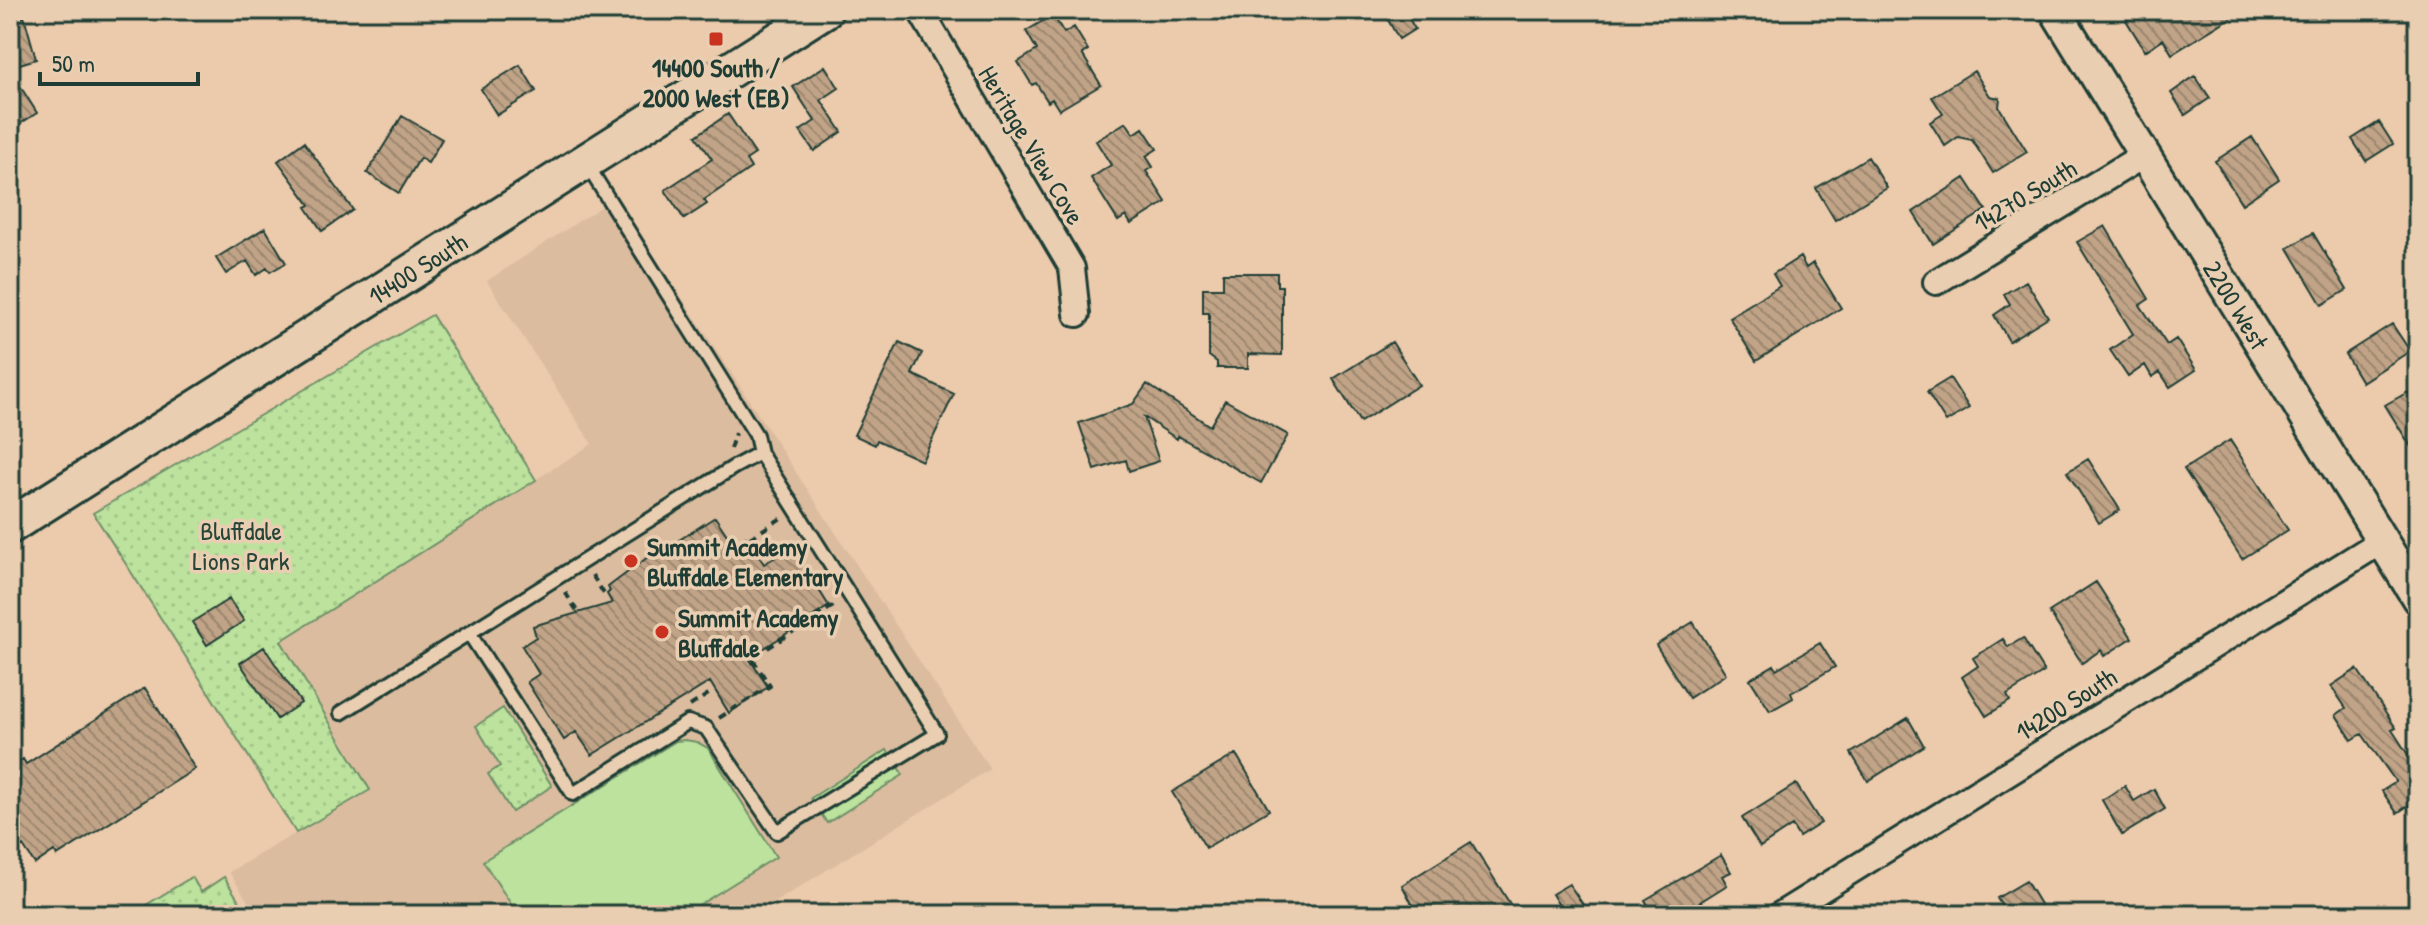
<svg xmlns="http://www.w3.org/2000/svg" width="2428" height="925" viewBox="0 0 2428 925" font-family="'Patrick Hand',sans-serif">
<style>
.built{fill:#dbbc9f}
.grass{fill:url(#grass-dots);stroke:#6e9068;stroke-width:2}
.pitch{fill:#bce29d;stroke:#6e9068;stroke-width:2}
.building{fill:url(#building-back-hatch);stroke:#1f3d34;stroke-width:2}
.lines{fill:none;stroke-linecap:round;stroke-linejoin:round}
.service-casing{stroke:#1f3d34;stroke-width:18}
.minor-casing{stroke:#1f3d34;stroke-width:30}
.tertiary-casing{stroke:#1f3d34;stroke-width:36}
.secondary-casing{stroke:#1f3d34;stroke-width:40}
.path{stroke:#1f3d34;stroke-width:4;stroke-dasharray:8 6;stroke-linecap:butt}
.service{stroke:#eaceb1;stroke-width:12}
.minor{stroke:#eaceb1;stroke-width:24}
.tertiary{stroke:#eaceb1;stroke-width:30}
.secondary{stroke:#eaceb1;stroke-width:34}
.poi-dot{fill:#c8321e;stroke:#eaceb1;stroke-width:3}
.labels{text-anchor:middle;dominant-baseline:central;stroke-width:7;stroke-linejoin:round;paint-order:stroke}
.poi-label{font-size:26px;font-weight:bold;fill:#1f3d34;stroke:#eaceb1;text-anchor:start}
.street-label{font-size:26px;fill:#1f3d34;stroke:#eaceb1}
.park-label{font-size:26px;fill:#274539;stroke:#eaceb1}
</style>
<defs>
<pattern id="grass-dots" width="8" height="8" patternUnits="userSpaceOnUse" patternTransform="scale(2)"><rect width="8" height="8" fill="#bce29d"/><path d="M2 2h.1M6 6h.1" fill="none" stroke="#a1c388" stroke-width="1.8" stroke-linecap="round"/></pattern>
<pattern id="building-back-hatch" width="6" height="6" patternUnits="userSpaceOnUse" patternTransform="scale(2)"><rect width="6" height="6" fill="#c1a487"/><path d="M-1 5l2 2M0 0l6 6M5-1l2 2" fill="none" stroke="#9c876f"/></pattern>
</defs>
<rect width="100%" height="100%" fill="#eccaac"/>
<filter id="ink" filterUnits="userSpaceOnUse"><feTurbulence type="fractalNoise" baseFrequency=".0125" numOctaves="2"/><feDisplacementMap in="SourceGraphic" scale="16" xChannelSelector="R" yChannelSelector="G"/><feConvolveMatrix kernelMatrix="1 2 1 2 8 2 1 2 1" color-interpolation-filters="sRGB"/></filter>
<g filter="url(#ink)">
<path class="built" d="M616,197L990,769L754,915H257L229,872L370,790L340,737L281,641L592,444L487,281Z"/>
<path class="grass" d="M432,315L536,480L281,641L370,790L296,833L211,696L93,513C206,446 319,382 432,315Z
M503,708L552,786L512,812L488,774L500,766L476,726Z
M192,877L201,892L224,877L248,915H142L138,910Z"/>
<path class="pitch" d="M685,740L697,742L708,748L776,857L683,915H518L483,861L676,741Z
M887,750L903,775L827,823L811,798Z"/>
<path class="building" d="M10,10H20L22,17L24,16L36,59L10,67Z
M1394,10H1404L1415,29L1399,39L1385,15Z
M2142,10H2243L2172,54L2163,39L2145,51L2126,20Z
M1053,15L1064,33L1074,27L1088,50L1082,54L1101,85L1059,110L1052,99L1048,102L1036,83L1032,85L1018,62L1037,50L1026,31Z
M520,65L536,91L497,115L481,89Z
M825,66L839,88L821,100L842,132L814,151L800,131L815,121L793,87Z
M10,70L37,113L10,130Z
M1974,71L1990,96L2000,98L1999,107L2027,152L1993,173L1972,140L1958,137L1945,146L1930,122L1943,114L1932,97Z
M2195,76L2210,98L2185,115L2171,93Z
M728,114L755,154L746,160L751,168L704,200L707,204L684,219L665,190L712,159L696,136Z
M402,116L442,139L428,163L420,158L399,193L367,173Z
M1126,122L1134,134L1143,128L1157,149L1146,156L1153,167L1146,171L1166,202L1131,224L1126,216L1118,221L1091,178L1111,165L1096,141Z
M2379,122L2393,144L2366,161L2352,139Z
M2252,137L2279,179L2242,204L2215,161Z
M304,142L353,210L322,231L306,207L310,205L278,161Z
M1868,157L1887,188L1835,220L1816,188Z
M1965,178L1986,210L1933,244L1913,212Z
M2105,226L2149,299L2140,305L2167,345L2176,339L2196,370L2170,387L2160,372L2152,377L2145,365L2128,377L2110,350L2133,334L2077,242Z
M265,228L286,263L270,272L267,268L256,275L247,261L226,274L216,258Z
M2313,233L2347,290L2322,305L2288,248Z
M1800,257L1806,268L1813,263L1841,308L1756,361L1729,317L1780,286L1773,274Z
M1223,273H1277V286H1282V355L1248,354V368H1217V362L1209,356V313H1203V288H1223Z
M2026,281L2048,317L2009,341L1994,315L2010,304L2004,294Z
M2392,324L2410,351L2362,382L2345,354Z
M899,342L922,353L912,374L954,394L922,461L877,440L875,445L854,435Z
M1392,342L1419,385L1360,422L1333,379Z
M1950,378L1969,408L1946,422L1927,392Z
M1147,384L1210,426L1225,400L1288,435L1261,483L1178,436L1177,439L1144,417L1159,461L1129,471L1126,460L1095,470L1079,423L1133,404Z
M2408,392L2418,407V458L2385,405Z
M2230,440L2288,530L2242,559L2184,469Z
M2088,459L2120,510L2099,523L2067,472Z
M715,517L733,544L746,537L764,564L792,547L829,606L749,658L768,687L729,713L710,682L592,755L576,732L564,740L527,682L539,674L522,646L536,637L533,626L612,603L607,594L610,591L608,587L652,554L654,556Z
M2096,582L2132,638L2104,656L2101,650L2082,663L2049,612Z
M229,599L244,621L207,645L192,622Z
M1693,622L1726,674L1689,698L1656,645Z
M2023,638L2044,672L2007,695L2010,701L1986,716L1962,677L1978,666L1973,658L2003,639L2008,647Z
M1820,643L1835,667L1791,693L1793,698L1770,711L1750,679L1774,665L1776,669Z
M264,647L301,703L277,719L240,663Z
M2357,669L2396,728L2392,730L2418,770V799L2397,813L2382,791L2396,782L2362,734L2352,740L2336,715L2346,708L2331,686Z
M145,688L195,769L57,856L54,851L35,864L23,846L10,854V768L23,759L26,764Z
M1908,718L1924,746L1868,781L1851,753Z
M1236,754L1269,810L1206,848L1172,792Z
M1796,784L1821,823L1799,837L1792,826L1760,847L1742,818Z
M2125,786L2134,801L2154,789L2165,809L2122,835L2102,800Z
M1471,842L1517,915H1418L1402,885Z
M1721,855L1731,872L1722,876L1727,885L1679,915H1654L1645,900Z
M2026,881L2041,906L2045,915H2007L1997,898Z
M1569,884L1590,915H1565L1552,894Z"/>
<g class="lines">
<defs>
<path id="service" d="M469,633L573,794L688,722L706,728L777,832L937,734L760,453L756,435L587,165
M341,713L734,467L760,453"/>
<path id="minor" d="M920,10L1072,268L1077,314
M1936,282L2144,155
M1780,915L2382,541"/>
<g id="tertiary">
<path id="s1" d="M2055,10L2418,599"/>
</g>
<g id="secondary">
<path id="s2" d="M10,526L825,10"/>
</g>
</defs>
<use href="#service" class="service-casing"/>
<use href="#minor" class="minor-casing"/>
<use href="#tertiary" class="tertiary-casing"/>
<use href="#secondary" class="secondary-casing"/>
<path class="path" d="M730,449L735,433
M750,538L783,517
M592,575L606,597
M565,592L577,611
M690,706L710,693
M719,718L770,686L752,658L838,603"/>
<use href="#service" class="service"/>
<use href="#minor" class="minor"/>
<use href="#tertiary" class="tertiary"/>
<use href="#secondary" class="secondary"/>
</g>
</g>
<g class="poi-dot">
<rect x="708" y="31" width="16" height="16" rx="4"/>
<circle cx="631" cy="561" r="8"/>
<circle cx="662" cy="632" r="8"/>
</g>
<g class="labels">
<g class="poi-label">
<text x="716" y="67" text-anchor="middle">14400 South /<tspan x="716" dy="30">2000 West (EB)</tspan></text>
<text x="647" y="546">Summit Academy<tspan x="647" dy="30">Bluffdale Elementary</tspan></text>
<text x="678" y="617">Summit Academy<tspan x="678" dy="30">Bluffdale</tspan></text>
</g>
<g class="street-label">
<text transform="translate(1032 145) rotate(59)">Heritage View Cove</text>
<text transform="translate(2025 195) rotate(-31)">14270 South</text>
<text stroke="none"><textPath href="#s2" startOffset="482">14400 South</textPath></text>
<text stroke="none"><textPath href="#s1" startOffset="346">2200 West</textPath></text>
<text transform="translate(2066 704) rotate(-32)">14200 South</text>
</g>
<g class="park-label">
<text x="241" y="530">Bluffdale<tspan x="241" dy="30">Lions Park</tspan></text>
</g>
</g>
<rect width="2428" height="925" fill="none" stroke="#eaceb1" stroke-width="40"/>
<rect x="20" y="20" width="2388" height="885" fill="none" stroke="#1f3d34" stroke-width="3" filter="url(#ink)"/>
<path d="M40 72v12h158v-12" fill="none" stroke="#1f3d34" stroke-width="4"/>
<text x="52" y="72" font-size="24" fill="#1f3d34" stroke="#eaceb1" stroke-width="6" paint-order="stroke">50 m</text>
</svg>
